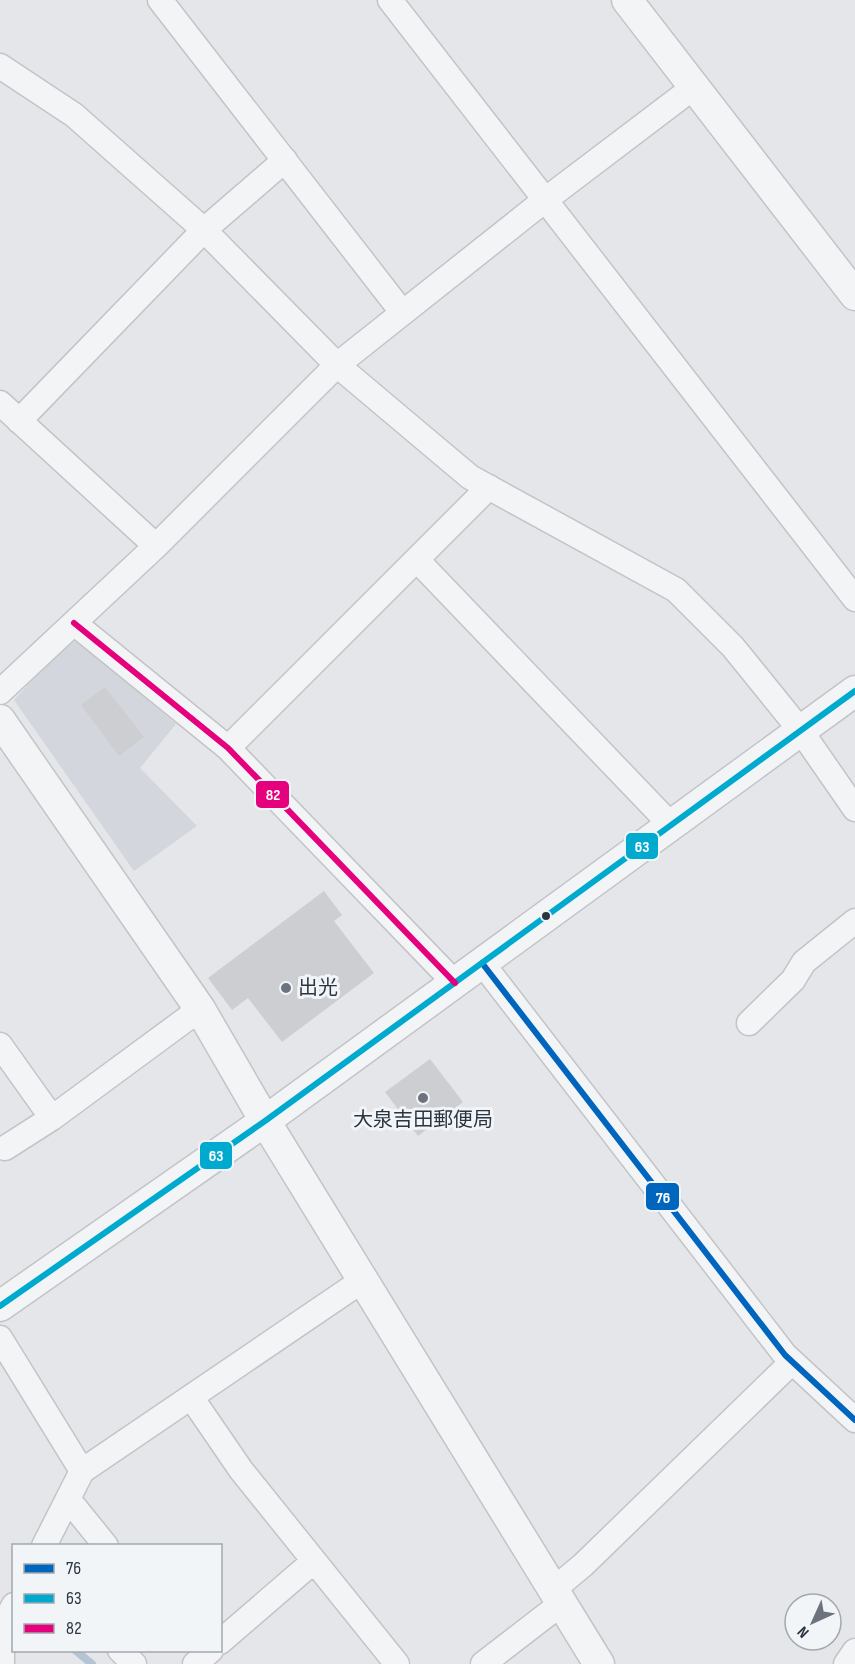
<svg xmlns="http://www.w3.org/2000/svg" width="855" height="1664" viewBox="0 0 855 1664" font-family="'Sofia Sans Condensed','Noto Sans JP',sans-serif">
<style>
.built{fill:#d3d6dc}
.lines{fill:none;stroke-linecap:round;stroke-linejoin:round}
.stream{stroke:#b4c4d3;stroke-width:8}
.building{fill:#ccced1}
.minor-casing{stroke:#c2c4c7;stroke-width:27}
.tertiary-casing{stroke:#c2c4c7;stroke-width:33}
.minor{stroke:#f3f4f6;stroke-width:24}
.tertiary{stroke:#f3f4f6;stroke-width:30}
.bus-1-casing{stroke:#f2f5f8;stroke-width:10}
.bus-2-casing{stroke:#f2f5f8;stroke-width:10}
.bus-3-casing{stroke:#f2f5f8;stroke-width:10}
.bus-1{stroke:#0065bd;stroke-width:6}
.bus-2{stroke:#00a9ce;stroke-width:6}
.bus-3{stroke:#e5007d;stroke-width:6}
.bus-dot{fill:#2b3542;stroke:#f2f5f8;stroke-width:2}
.poi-dot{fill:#6c737c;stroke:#f2f5f8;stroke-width:2}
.labels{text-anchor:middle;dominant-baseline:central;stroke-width:6;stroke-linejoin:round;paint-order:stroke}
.poi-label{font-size:20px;fill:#2b3542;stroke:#f2f5f8;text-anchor:start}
.line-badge{stroke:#f2f5f8;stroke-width:2}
.badge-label{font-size:16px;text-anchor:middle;font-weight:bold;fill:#fff}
</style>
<rect width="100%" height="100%" fill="#e4e6e9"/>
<path class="built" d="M69,641L79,642L176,724L140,768L197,826L134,871L14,700Z"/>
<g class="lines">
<path class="stream" d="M75,1650L92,1664"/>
</g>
<path class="building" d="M105,687L144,737L119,756L81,705Z
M324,891L342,915L334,921L374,973L282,1042L248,998L232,1010L208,978Z
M430,1059L463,1102L418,1136L385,1092Z"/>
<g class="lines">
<defs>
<path id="minor" d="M160,0L402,312
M390,0L855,599
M0,66L74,115L204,230L337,365L470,477L676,590L733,647L801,731L855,809
M0,403L156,546
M19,421L204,230L285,160
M417,560L671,825
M74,623L228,748L455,983
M0,692L156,546L337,365L545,200L694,87
M228,748L489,487
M482,963L785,1355L855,1420
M749,1023L793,980L804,962L855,921
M0,1045L52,1118
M5,1148L52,1118L200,1009
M0,1338L82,1471
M191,1397L241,1470L397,1664
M68,1499L106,1546
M44,1546L82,1471L363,1280
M553,1590L583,1565L792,1362
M220,1642L314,1561
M120,1650L134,1664
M2,1664V1627L14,1605
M195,1664L211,1650
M483,1664L562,1603
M846,1664L855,1651"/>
<path id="tertiary" d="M627,0L855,295
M0,720L200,1009L265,1121L599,1664
M0,1306L265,1121L855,691"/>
</defs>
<use href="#minor" class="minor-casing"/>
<use href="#tertiary" class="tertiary-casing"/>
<use href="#minor" class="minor"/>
<use href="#tertiary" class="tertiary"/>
<defs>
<path id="bus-1" d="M482,963L785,1355L855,1420"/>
<path id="bus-2" d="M0,1306L265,1121L855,691"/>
<path id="bus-3" d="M74,623L228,748L455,983"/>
</defs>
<use href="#bus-1" class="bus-1-casing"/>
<use href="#bus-2" class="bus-2-casing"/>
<use href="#bus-3" class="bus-3-casing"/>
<use href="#bus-1" class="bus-1"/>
<use href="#bus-2" class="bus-2"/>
<use href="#bus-3" class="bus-3"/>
</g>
<circle class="bus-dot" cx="546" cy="916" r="5"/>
<g class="poi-dot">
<circle cx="286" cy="988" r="6"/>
<circle cx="423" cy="1098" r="6"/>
</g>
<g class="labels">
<g class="poi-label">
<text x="298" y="988">出光</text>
<text x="423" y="1120" text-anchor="middle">大泉吉田郵便局</text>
</g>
</g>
<g class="line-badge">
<rect x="255" y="780" width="35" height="29" rx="6" fill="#e5007d"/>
<rect x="625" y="832" width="34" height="28" rx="6" fill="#00a9ce"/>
<rect x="199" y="1141" width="34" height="29" rx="6" fill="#00a9ce"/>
<rect x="645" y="1182" width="35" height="29" rx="6" fill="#0065bd"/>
</g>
<g class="badge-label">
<text x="273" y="800">82</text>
<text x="642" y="852">63</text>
<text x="216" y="1161">63</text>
<text x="663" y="1203">76</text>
</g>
<rect x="12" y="1544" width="210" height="108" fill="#f2f5f8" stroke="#a2a8af" stroke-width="1.5"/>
<rect x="24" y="1564" width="30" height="9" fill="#0065bd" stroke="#a2a8af" stroke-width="1.5"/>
<text x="66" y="1574" font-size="18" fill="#2b3542">76</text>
<rect x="24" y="1594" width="30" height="9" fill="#00a9ce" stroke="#a2a8af" stroke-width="1.5"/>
<text x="66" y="1604" font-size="18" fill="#2b3542">63</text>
<rect x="24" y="1624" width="30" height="9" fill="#e5007d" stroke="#a2a8af" stroke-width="1.5"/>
<text x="66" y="1634" font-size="18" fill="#2b3542">82</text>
<g transform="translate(813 1622) rotate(225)"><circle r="28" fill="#f2f5f8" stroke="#a2a8af" stroke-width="1.5"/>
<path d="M0-4.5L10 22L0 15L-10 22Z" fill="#6c737c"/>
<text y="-9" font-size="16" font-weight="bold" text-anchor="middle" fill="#2b3542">N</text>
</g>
</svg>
